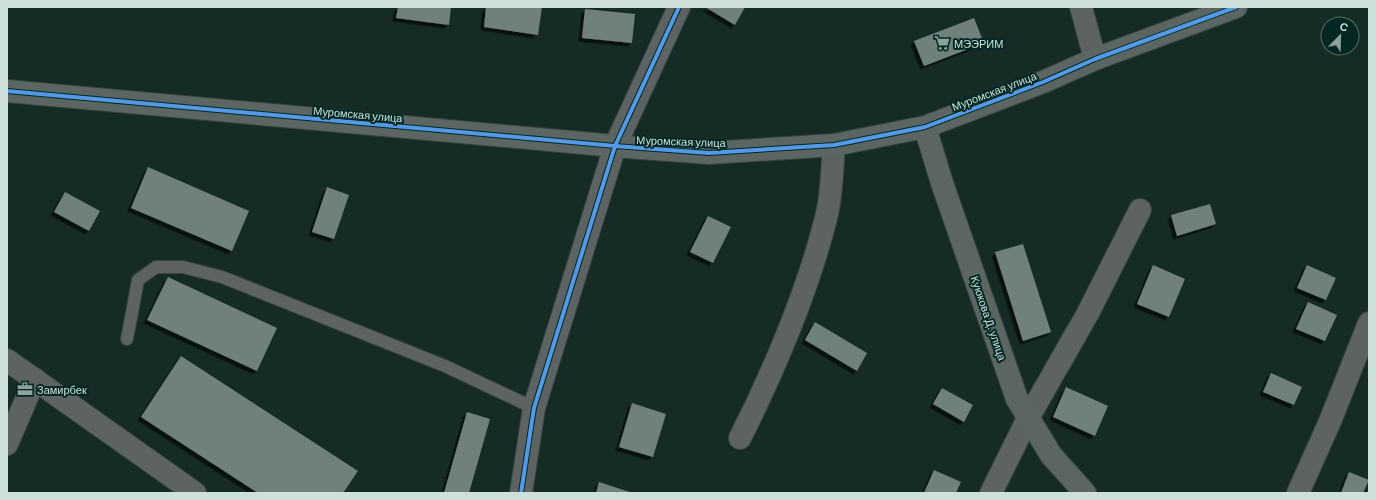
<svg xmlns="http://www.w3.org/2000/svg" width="1376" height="500" viewBox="0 0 1376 500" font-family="Barlow,sans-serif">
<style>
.building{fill:#6f807c;filter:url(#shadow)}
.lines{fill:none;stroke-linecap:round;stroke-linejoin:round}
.lane-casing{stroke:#354542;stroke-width:14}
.street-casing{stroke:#354542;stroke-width:24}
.secondary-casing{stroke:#354542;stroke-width:24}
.lane{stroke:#5c6362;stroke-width:12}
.street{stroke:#5c6362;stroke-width:22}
.secondary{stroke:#5b6662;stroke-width:22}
.cycleway-casing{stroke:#032823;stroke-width:6}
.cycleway{stroke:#5399e6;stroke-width:4}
.labels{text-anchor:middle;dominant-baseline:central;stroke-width:4;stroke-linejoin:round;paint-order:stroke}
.poi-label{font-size:11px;fill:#cde0dc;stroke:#032823;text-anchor:start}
.street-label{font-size:11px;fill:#cde0dc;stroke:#032823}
</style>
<defs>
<filter id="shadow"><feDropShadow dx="-3.5" dy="3.5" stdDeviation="0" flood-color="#0009"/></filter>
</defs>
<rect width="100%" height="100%" fill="#162a26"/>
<path class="building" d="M398,7H451L449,25L396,18Z
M486,7H542L538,35L484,27Z
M705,7H745L735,25Z
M585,9L635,14L632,43L582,38Z
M974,18L984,43L924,66L914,41Z
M148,167L249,211L232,251L131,208Z
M327,187L349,195L334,239L312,232Z
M65,192L100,211L89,231L54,212Z
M1210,204L1216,224L1177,236L1171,215Z
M708,216L731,227L713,263L690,252Z
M1023,244L1051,332L1023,341L995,252Z
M1153,265L1185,279L1169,317L1137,304Z
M1307,265L1336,278L1326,300L1297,288Z
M168,277L277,328L257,371L147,320Z
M1308,302L1337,315L1325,341L1296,329Z
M815,322L867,353L857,371L805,340Z
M181,356L358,471L343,493H258L141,417Z
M1271,373L1302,387L1294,405L1263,392Z
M1066,387L1108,406L1095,436L1053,417Z
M942,388L973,405L964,422L933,404Z
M632,403L666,414L653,457L619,447Z
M467,412L490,419L469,493H444Z
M934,470L961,482L956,493H924Z
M1349,472L1369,480L1363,493H1341Z
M599,482L633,493H596Z"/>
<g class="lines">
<defs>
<path id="lane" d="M127,339L138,280L156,267H183L222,277L445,366L534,408"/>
<path id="street" d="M1081,7L1095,59
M7,360L195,493
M740,438C774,371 808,290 826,218C832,196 832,168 834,145
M7,444L35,379
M521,493L534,408L615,146L679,7
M991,493L1028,418L1088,313L1140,210
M1298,493L1331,419L1369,323"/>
<path id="secondary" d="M7,91L615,146L709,153L834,145L925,127L1043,82L1095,59L1236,7
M925,127L942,183L1017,399L1051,455L1085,493"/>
</defs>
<use href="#lane" class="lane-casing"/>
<use href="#street" class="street-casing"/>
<use href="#secondary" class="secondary-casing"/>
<use href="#lane" class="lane"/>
<use href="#street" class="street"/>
<use href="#secondary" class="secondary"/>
<defs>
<path id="cycleway" d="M7,91L615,146L709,153L834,145L925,127L1043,82L1095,59L1236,7
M521,493L534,408L615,146L679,7"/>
</defs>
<use href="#cycleway" class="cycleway-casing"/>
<use href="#cycleway" class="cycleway"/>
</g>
<defs>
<symbol id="supermarket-bare" viewBox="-9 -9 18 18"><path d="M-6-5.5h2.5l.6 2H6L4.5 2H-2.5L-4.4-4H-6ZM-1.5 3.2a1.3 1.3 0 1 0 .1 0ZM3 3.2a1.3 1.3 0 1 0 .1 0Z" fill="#8da09c" stroke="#032823" stroke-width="2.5" paint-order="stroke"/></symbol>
<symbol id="office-bare" viewBox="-9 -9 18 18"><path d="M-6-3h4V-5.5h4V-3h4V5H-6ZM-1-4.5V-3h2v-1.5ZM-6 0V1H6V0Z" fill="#8da09c" stroke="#032823" stroke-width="2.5" paint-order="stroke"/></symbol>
</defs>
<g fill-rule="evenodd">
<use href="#supermarket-bare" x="931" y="32" width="22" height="22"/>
<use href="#office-bare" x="14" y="378" width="22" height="22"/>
</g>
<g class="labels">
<g class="poi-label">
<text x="954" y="43">МЭЭРИМ</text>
<text x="37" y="389">Замирбек</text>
</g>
<g class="street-label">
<text transform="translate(994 91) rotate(-21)">Муромская улица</text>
<text transform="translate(358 114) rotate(5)">Муромская улица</text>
<text transform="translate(681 141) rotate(2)">Муромская улица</text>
<text transform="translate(989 318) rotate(71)">Куюкова Д. улица</text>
</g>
</g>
<rect width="1376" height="500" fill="none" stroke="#cde0dc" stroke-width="16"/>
<g transform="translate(1340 36) rotate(23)"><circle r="19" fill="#032823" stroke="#54726d"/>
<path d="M0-3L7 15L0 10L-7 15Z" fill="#8da09c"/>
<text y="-6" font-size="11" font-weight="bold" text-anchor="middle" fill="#cde0dc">С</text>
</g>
</svg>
